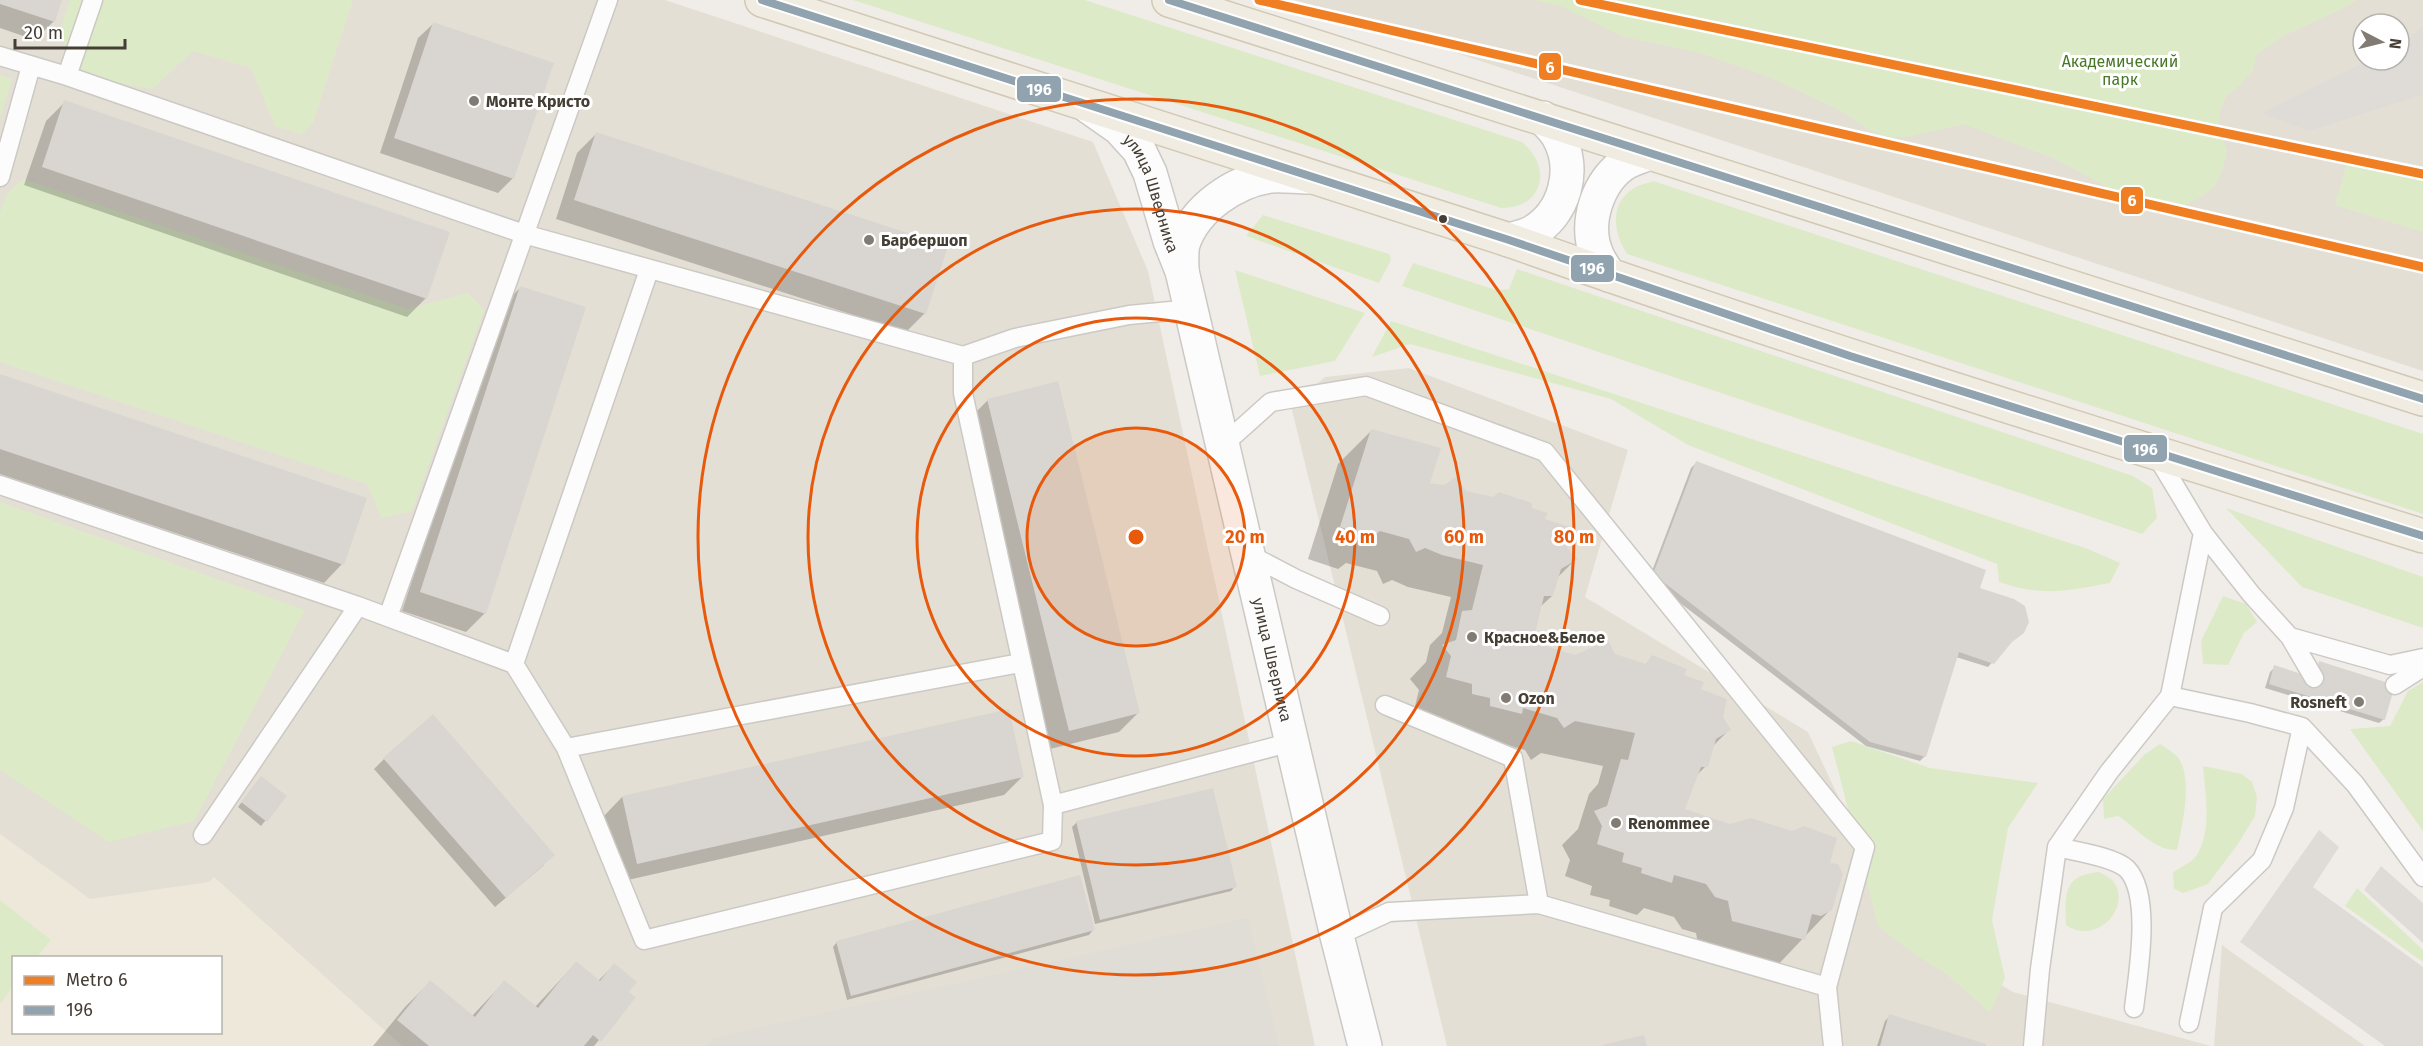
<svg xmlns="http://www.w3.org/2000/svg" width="2423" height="1046" viewBox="0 0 2423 1046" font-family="'Fira Sans',sans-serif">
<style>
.residential{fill:#e4dfd5;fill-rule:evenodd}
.industrial{fill:#e0dcd6}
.education{fill:#eee8da;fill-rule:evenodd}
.green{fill:#ddeac8}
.parking{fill:#dfdcd8}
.shadow{fill:#0003}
.building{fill:#d9d6d1}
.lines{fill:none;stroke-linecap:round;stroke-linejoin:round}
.lane-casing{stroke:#ccc9c4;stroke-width:21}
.street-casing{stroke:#ccc9c4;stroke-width:36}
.primary-casing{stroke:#d2c9b5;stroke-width:36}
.lane{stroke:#fdfcfc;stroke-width:18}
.street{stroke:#fdfcfc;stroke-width:33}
.primary{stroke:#f1ece2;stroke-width:33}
.bus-1-casing{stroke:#fff;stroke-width:12}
.bus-1{stroke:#90a3ae;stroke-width:8}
.metro-1-casing{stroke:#fff;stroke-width:14}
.metro-1{stroke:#f07e23;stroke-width:9}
.ring{fill:none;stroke:#e8590c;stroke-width:3}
.poi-dot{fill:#817b73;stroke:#fff;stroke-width:2}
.bus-dot{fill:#453e34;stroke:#fff;stroke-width:2}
.labels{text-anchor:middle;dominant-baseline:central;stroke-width:6;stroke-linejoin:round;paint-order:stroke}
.park-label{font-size:16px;fill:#477827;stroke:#fff}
.poi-label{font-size:16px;font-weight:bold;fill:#453e34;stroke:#fff;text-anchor:start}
.street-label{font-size:16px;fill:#453e34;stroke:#fff}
.centre{fill:#e8590c;stroke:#fff;stroke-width:3}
.ring-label{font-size:18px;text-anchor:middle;font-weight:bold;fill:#e8590c;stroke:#fff;stroke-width:6;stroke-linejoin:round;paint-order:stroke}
.line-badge{stroke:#fff;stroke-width:2}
.badge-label{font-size:16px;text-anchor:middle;font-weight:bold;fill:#fff}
</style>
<rect width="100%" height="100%" fill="#f0ede8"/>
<path class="residential" d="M0,0H665L1093,142L1148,271L1315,1046H0ZM14,958H220V1032H14Z
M1295,0H2423V371ZM2363,24H2399V60H2363Z
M1409,368L1628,450L1585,597L1808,732L1897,922L2013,992L2211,1046H1447L1291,406L1325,377Z
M2222,945L2230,951L2365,1046H2214Z"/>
<path class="industrial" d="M1248,918L1279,1046H706L713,1038Z"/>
<path class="education" d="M0,834L90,899L209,882L214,877L402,1046H0ZM14,958H220V1032H14Z"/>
<path class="green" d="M70,0H353L313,123L301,134L275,126L251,68L193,51L152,89L84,76L58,35Z
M853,0H1085L1522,142C1553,167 1543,209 1501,208Z
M1535,0H2356L2344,8L2281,37L2255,56L2254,69L2241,84L2226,96L2219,115L2221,133L2227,151L2223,169L2215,186L2200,198L2182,206H2163L2125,197L2057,160L1964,124L1907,137H1888L1871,131L1839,110L1769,77L1697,52L1624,37L1560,6Z
M0,75L12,79L0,118Z
M2350,152L2423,174V232L2335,205Z
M23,179L408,309L468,293L484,310L412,511L381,518L367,484L0,362V213L6,195Z
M1653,181L2423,434V514L1627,254C1614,234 1609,206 1631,190C1637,185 1646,184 1653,181Z
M1263,215L1389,254L1391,260L1379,283L1246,236Z
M1413,263L1496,290L1509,289L1517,269L2133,476L2152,488L2157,518L2142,534L1402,286Z
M1235,270L1365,313L1335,361L1260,376Z
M1391,321L2088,549L2120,563L2110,583C2066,591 2043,597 1999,582L1997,564L1688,445L1611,399L1410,344L1372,357Z
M0,502L305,610L194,821L109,842L0,770Z
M2226,508L2423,577V628L2302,587Z
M2223,596L2246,604L2257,622L2244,633L2228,665L2203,664L2201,641Z
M2423,682V831L2350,729L2390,726L2408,691Z
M1851,741L1930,768L2038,783L2008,828L1992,920L2005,978L1990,1013L1950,977L1906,948L1878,926L1832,747Z
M2160,744C2166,748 2175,753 2179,759C2193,780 2182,827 2177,850C2154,851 2137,828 2118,816L2104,819L2103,799L2145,754Z
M2203,766L2242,774L2252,782L2257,797L2255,816L2238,844L2208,884L2183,893L2174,889L2173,872C2180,868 2192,862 2196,856C2213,831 2205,793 2203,766Z
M2099,872C2103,874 2109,877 2112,880C2134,904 2098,947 2066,925C2065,894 2063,875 2099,872Z
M2357,888L2423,950V962L2345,906Z
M0,900L51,940L37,957L14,958L13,987L0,1004Z"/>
<path class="parking" d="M2423,26L2422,95L2309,131L2261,113L2369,60H2399V45Z
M2319,830L2339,847L2313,887L2423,967V1046H2385L2240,942Z
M2381,866L2423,903V943L2364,890Z"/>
<path class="shadow" d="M0,0H61L54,21L35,40L0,28Z
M433,24L513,178L498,193L380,153L418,38Z
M65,102L426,298L407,317L24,185L46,121Z
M596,134L925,313L906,332L556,219L577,153Z
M521,287L485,613L466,632L402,611L502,306Z
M0,376L342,564L324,583L0,474Z
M988,400L1138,713L1119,732L1050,749L969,419Z
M1371,431L1428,484L1531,509L1544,520L1576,559L1557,578L1552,596L1540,607L1532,643L1576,657L1614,655L1645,665L1653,657L1699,689L1721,717L1729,730L1711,748L1706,766L1695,777L1683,810L1828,864L1831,909L1771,972L1700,954L1696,933L1682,929L1674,917L1644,908L1637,915L1609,906L1610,900L1590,895L1592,886L1565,876L1570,860L1562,845L1578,829L1589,794L1598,784L1603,766L1541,753L1531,760L1525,750L1440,726V717L1414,710L1419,690L1410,679L1426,662L1430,645L1442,633L1451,597L1408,587L1392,580L1383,584L1377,571L1346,563L1338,569L1308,559L1338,464Z
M1696,463L1978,589L2023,632L2008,645L1988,667L1956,657L1924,757L1920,761L1866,746L1649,579L1691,468Z
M2320,663L2384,719L2379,723L2265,688L2270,672L2275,667L2312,678L2315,668Z
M384,759L544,865L495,907L374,769Z
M1022,777L1004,795L619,882L604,816L622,797Z
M257,782L285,796L261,826L238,807Z
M1077,822L1235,886L1231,891L1095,924L1072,827Z
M1093,930L1089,935L847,1000L833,947L837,942Z
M576,963L598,981L614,965L627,992L634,998L594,1046H373L405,1007L430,982L472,1016L504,982L535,1007Z
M1890,1016L1984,1046H1877L1885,1021Z"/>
<path class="building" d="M0,0H62L55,22L0,4Z
M433,22L554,63L514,179L394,138Z
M64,100L450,232L427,299L42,167Z
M596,132L948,246L926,314L574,200Z
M520,286L586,307L486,614L420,592Z
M0,374L367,498L344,565L0,449Z
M1058,381L1140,713L1069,731L987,399Z
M1371,429L1441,448L1430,483L1444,485L1456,477L1466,491L1493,497L1499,492L1532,503V508L1548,513L1545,519L1573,528L1567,547L1578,559L1561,569L1553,596H1544L1533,642L1575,655L1608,640L1615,654L1646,664L1652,655L1687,669L1684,675L1704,682L1701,689L1727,699L1723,717L1731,730L1716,739L1708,767H1701L1685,809L1730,824L1751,818L1792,831L1804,826L1837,838L1830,863L1838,864L1843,874L1832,910L1821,916L1812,914L1805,940L1732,921L1728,901L1715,897L1706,884L1674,875L1672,883L1641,873L1642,868L1622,862L1624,853L1597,844L1602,826L1594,811L1607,806L1621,759L1628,760L1635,733L1575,721L1564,728L1557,718L1523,708L1522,714L1490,706V698L1472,694V684L1446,677L1451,656L1442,645L1456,640L1462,611L1472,610L1483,565L1442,555L1425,548L1416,552L1409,539L1380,531L1372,537L1340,527Z
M1696,461L1986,570L1980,588L2014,599L2025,606L2029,622L2024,633L2012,642L1994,664L1959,652L1926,757L1870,742L1653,574Z
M2319,661L2395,685L2385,720L2269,684L2274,665L2314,678Z
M1009,709L1024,777L637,864L622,796Z
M433,714L555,855L506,898L383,758Z
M261,776L287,796L267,822L241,802Z
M1213,788L1237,887L1100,920L1076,821Z
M1080,875L1095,930L851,996L836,941Z
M576,961L600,981L614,963L637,982L629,992L636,997L601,1042L593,1035L584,1046H429L397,1020L430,980L475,1017L504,980L538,1008Z
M1889,1014L1986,1044V1046H1880Z
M1644,1035L1647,1046H1603L1602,1045Z"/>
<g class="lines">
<defs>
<path id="lane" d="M0,56L67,76L524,234L963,356L1015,338L1129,315L1191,309
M67,76L93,0
M0,177L31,66
M963,356V393L1053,805L1292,742
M1223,445L1271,402L1366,386L1545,452L1865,847L1827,987L1833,1046
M2155,453L2203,533L2251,594L2290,637L2390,665L2423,658
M0,485L358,606L514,664L566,748L1020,663
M1248,554L1296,579L1380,616
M388,617L608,0
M2290,637L2314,678
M514,664L649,270
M2395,685L2423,667
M2170,696L2250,713L2302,727L2355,784L2423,877
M566,748L644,940L1052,841L1053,805
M203,835L358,606
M2057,847C2074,851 2115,857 2127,869C2152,895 2138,974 2134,1008
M1539,904L1827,987
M1337,936L1389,912L1539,904L1513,758L1385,705
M2189,1023L2213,908L2262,860L2284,808L2302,727
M2033,1046L2040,969L2057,847L2109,772L2170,696L2203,533"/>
<g id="street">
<path id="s1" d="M1089,107L1119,128L1139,150L1150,173L1170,241L1182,271L1337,936L1365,1046"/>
<path d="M1509,240C1516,238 1525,236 1531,233C1565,214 1577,169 1558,136C1554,129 1548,124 1543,118"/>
<path d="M1182,271C1182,263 1181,252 1183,244C1195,208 1235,181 1271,176C1283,175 1296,177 1308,177"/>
<path d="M1609,275C1605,269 1600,262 1597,255C1583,224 1598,179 1627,162C1634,159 1642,156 1649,153"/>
</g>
<path id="primary" d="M762,0L1509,240C1811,347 2117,441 2423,536
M1169,0L2423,399"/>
</defs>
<use href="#lane" class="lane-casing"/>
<use href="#street" class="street-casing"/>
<use href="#primary" class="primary-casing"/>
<use href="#lane" class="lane"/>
<use href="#street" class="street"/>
<use href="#primary" class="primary"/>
<defs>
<path id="bus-1" d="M762,0L1509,240L1850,356L2423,536
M1169,0L2423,399"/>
</defs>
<use href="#bus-1" class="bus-1-casing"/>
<use href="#bus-1" class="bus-1"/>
<defs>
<path id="metro-1" d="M1259,0L2423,267
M1580,0L2423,174"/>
</defs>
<use href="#metro-1" class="metro-1-casing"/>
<use href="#metro-1" class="metro-1"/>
</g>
<circle cx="1136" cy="537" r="109" fill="#e8590c" fill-opacity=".12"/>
<g class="ring">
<circle cx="1136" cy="537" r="109"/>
<circle cx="1136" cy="537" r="219"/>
<circle cx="1136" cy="537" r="328"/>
<circle cx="1136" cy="537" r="438"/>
</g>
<g class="poi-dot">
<circle cx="474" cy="101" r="6"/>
<circle cx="869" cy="240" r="6"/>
<circle cx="1472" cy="637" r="6"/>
<circle cx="1506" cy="698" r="6"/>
<circle cx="2359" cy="702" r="6"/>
<circle cx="1616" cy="823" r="6"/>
</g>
<circle class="bus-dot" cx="1443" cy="219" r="5"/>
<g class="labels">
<g class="park-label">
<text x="2120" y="61">Академический<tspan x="2120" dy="18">парк</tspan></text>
</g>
<g class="poi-label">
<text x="486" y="101">Монте Кристо</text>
<text x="881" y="240">Барбершоп</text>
<text x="1484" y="637">Красное&amp;Белое</text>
<text x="1518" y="698">Ozon</text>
<text x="2347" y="702" text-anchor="end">Rosneft</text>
<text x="1628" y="823">Renommee</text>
</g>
<g class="street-label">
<text stroke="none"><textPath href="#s1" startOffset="111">улица Шверника</textPath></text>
<text stroke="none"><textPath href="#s1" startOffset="594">улица Шверника</textPath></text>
</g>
</g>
<circle cx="1136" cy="537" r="9" class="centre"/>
<g class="ring-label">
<text x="1245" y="543">20 m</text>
<text x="1355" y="543">40 m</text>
<text x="1464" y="543">60 m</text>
<text x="1574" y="543">80 m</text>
</g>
<g class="line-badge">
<rect x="1538" y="52" width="24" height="29" rx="6" fill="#f07e23"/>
<rect x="1016" y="75" width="46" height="28" rx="6" fill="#90a3ae"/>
<rect x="2120" y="186" width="24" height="29" rx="6" fill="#f07e23"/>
<rect x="1570" y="254" width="45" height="29" rx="6" fill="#90a3ae"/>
<rect x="2123" y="434" width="45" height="29" rx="6" fill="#90a3ae"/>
</g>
<g class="badge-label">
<text x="1550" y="73">6</text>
<text x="1039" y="95">196</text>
<text x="2132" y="206">6</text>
<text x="1592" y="274">196</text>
<text x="2145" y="455">196</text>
</g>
<rect x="12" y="956" width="210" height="78" fill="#ffffff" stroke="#b5b2ae" stroke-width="1.5"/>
<rect x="24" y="976" width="30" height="9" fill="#f07e23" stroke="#b5b2ae" stroke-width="1.5"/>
<text x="66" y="986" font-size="18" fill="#453e34">Metro 6</text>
<rect x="24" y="1006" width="30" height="9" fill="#90a3ae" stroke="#b5b2ae" stroke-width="1.5"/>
<text x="66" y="1016" font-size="18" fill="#453e34">196</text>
<g transform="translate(2381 42) rotate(97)"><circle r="28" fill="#ffffff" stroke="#b5b2ae" stroke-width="1.5"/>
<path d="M0-4.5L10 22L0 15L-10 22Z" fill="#817b73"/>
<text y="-9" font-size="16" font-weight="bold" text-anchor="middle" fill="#453e34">N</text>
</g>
<path d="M15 39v9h110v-9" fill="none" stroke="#453e34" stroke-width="3"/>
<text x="24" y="39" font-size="18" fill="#453e34" stroke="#ffffff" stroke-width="4.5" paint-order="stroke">20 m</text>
</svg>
